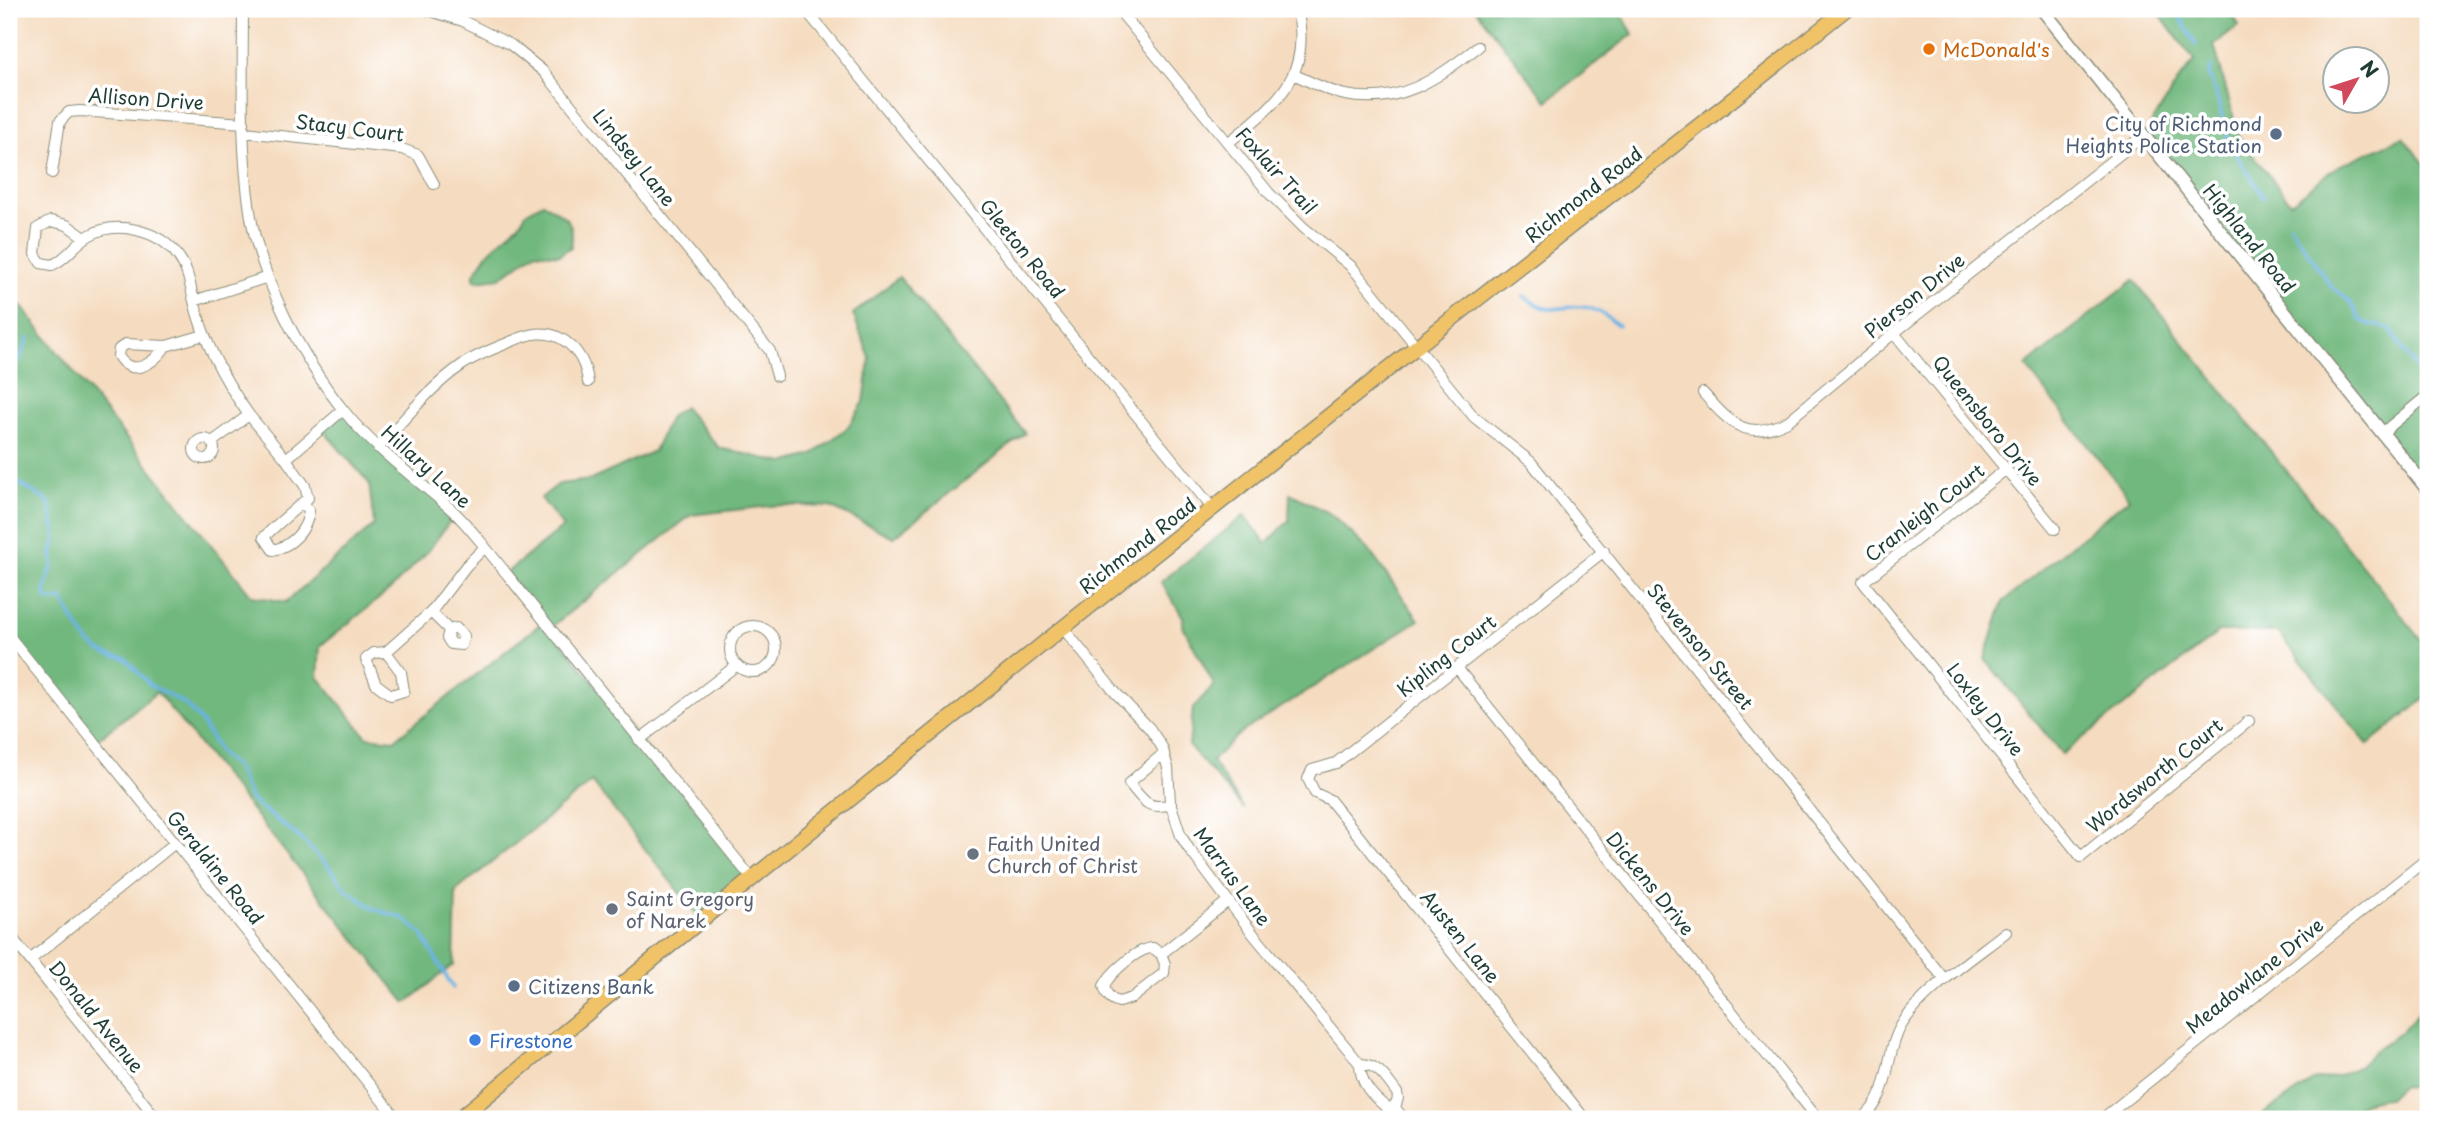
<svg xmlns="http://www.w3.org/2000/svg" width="2437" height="1128" viewBox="0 0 2437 1128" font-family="'Playpen Sans',sans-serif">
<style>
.forest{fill:#71b87e;stroke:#487a59;stroke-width:2}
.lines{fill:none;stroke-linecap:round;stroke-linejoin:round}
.stream{stroke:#6bb3e3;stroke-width:3.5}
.minor-casing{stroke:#8a8c7a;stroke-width:12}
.tertiary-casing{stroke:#8a8c7a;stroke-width:15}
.primary-casing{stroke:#8a8c7a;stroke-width:17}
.minor{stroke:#fff;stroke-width:10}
.tertiary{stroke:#fff;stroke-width:12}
.primary{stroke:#f1c369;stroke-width:14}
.food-dot{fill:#e8710a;stroke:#fff;stroke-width:2.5}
.service-dot{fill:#5c6f8a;stroke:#fff;stroke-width:2.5}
.worship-dot{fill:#6b7280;stroke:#fff;stroke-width:2.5}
.shop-dot{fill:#3f7fe0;stroke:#fff;stroke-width:2.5}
.labels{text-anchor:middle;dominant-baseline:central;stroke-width:7;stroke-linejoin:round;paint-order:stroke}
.food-label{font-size:19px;fill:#c56008;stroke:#fff;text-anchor:start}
.street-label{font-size:19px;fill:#1f3d34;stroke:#fff}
.service-label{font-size:19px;fill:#4e5e75;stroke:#fff;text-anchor:end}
.worship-label{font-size:19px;fill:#5b616d;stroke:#fff;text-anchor:start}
.shop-label{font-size:19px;fill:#366cbe;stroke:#fff;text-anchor:start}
</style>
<rect width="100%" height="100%" fill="#fff"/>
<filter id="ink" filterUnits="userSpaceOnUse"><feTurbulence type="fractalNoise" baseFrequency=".0143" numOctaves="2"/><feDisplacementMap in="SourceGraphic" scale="14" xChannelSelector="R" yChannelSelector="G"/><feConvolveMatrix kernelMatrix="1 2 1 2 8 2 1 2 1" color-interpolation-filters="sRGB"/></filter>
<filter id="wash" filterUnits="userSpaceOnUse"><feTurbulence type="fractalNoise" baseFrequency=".00686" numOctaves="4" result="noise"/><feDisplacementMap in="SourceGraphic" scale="28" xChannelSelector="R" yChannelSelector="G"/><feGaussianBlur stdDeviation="1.57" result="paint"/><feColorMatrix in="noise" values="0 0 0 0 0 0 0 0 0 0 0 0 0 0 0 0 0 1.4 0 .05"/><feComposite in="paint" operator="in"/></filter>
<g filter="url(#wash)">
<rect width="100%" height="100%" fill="#f5dcc0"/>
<path class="forest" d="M1475,9H1619L1633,34L1547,101Z
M2155,9H2230L2239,26L2214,45L2239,137L2291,203L2336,167L2403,137L2428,168V490L2144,135L2179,80L2195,61Z
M543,203C564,216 576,219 571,247L559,255L535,252L500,278L477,281L474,279V274L489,252L519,224L527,212Z
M899,277L1025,433L894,537L830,507L779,505L691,515L550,628L753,880L702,921L592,782L456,891L454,964L406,1003L157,692L94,742L9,636V291L252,596L286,602L374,525L369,483L322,429L343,410L456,513L428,551L391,589L320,646L318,677L367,737L394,740L544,621L506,573L563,527L541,498L559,484L591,480L654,451L670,417L684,407L719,448L784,463L812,455L847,428L864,402L870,358L853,314Z
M2134,280L2428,648V696L2368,745L2278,632H2219L2062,754L1985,659L2003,602L2129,498L2026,366Z
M1290,493L1332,515L1368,549L1419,620L1239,734L1212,761L1244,809L1189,746L1193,708L1214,685L1183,626V617L1161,582L1245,515L1266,544L1289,521Z
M2428,1002V1089L2401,1086L2389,1098C2368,1099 2357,1104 2343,1119H2260L2263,1114L2313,1081L2338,1076L2358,1067L2379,1047L2401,1032Z"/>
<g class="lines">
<path class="stream" d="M2175,9L2196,45
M2211,67L2209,76L2216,93L2229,144L2264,197
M2289,224L2332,288C2346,295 2354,306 2360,320L2369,324L2389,328L2428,386
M1524,296C1552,318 1555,305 1583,307C1597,308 1607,317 1618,325
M9,371L10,367L20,359L28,338
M9,473L14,480L49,502L56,537L52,554L53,564L45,588L46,598L53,601L62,599C81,630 84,653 125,658L150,685L185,704L202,723L221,755L237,768L251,800L299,837L328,866L347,890L374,909L403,918L421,933L453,988"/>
</g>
</g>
<g filter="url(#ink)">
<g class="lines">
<defs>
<path id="minor" d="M243,9C243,76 240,144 250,211C259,276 302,359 344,411C375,450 416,478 453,511C465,522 475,535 485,547L753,880
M424,9L463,21L511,45L544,72L770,351L777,376
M805,9L1213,509
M1118,9L1269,193L1304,228L1352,267L1474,417L1531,462L1945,980
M1295,75C1311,82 1328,91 1345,95C1401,106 1437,78 1478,47
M244,132L402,149L418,155L434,184
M1228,143C1275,104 1313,77 1297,9
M52,173L60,121L69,112L80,111L244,123
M85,238L67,225L51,221L38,228L35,254L41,263L52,265C67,259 75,243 90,235C117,220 159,230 178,256C188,269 190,285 194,301L268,277
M194,301C204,343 224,380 249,415
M1894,333L2055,529
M166,346C154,363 132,379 118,356L119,349L126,344L166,346L204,335
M1703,393C1731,424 1746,442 1788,421L1894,333L2144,135
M2382,433L2428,395
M194 449a10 10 0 1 1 20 0a10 10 0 1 1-20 0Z
M212,442L249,415L286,459L343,410
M378,448C404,420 430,387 462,365C476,355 493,349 510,342C528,334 547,328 565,341C579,351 586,365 588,382
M286,459L305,486L308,498C293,511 278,523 264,537L273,550C292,546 307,530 309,511L303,502
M2005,470L1863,582L2081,857L2249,721
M431,612L449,630L447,638L451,644L461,645L464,636L456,628L449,630
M730 649a23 23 0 1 1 46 0a23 23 0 1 1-46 0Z
M1063,628L1114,691L1150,729L1162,747L1168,768L1170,802L1181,836L1189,849L1254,935L1360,1064C1360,1083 1372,1096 1386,1107L1395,1108L1398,1098L1397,1093C1386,1079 1379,1064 1360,1064
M9,636L397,1119
M386,652L401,672L404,691L391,695L376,684L366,659L374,653L386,652L431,612L466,566L485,547
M1458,669L1818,1119
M639,740L737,665
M1164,753L1129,783C1143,800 1147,811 1171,804
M9,934L157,1119
M1161,954L1165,964L1164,973L1132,998L1119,1002C1111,1000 1106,995 1104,986C1110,973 1138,948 1153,948L1161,954L1228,901
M30,960L175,843
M1395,1108L1404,1119
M1585,1119L1330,800L1315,793L1308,779L1312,770L1336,763L1604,551
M1862,1119C1892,1095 1884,1055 1901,1026C1921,992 1975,957 2006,932
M2102,1119L2428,858"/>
<path id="tertiary" d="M2042,9L2428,490"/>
<path id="primary" d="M459,1119C773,859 1091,604 1411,351C1556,237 1702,125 1846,9"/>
</defs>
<use href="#minor" class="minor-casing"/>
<use href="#tertiary" class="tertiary-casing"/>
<use href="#primary" class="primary-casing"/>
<use href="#minor" class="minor"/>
<use href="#tertiary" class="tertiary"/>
<use href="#primary" class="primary"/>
</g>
</g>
<circle class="food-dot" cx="1929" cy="49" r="7"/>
<g class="service-dot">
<circle cx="2276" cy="134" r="7"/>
<circle cx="514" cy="986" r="7"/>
</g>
<g class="worship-dot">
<circle cx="973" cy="854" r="7"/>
<circle cx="612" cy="909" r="7"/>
</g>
<circle class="shop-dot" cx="475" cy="1040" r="7"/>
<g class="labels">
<g class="food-label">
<text x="1943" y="49">McDonald's</text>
</g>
<g class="street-label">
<text transform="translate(146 98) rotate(4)">Allison Drive</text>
<text transform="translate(350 127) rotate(7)">Stacy Court</text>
<text transform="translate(635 157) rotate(51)">Lindsey Lane</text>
<text transform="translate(1277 170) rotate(48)">Foxlair Trail</text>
<text transform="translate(1583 194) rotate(-38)">Richmond Road</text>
<text transform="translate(2250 238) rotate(51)">Highland Road</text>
<text transform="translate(1023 248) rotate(51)">Gleeton Road</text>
<text transform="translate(1914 295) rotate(-39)">Pierson Drive</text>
<text transform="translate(1988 420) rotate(51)">Queensboro Drive</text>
<text transform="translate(427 466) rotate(42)">Hillary Lane</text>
<text transform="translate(1924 512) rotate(-38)">Cranleigh Court</text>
<text transform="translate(1137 545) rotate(-38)">Richmond Road</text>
<text transform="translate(1701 646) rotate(51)">Stevenson Street</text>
<text transform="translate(1446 655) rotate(-38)">Kipling Court</text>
<text transform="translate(1986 709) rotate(52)">Loxley Drive</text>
<text transform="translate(2154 775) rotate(-39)">Wordsworth Court</text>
<text transform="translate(216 867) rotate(51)">Geraldine Road</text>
<text transform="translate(1233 876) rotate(54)">Marrus Lane</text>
<text transform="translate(1651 883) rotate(51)">Dickens Drive</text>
<text transform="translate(1461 936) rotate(51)">Austen Lane</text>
<text transform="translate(2254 975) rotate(-39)">Meadowlane Drive</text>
<text transform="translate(97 1016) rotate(51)">Donald Avenue</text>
</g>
<g class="service-label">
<text x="2262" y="123">City of Richmond<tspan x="2262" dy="22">Heights Police Station</tspan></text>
<text x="528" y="986" text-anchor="start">Citizens Bank</text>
</g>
<g class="worship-label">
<text x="987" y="843">Faith United<tspan x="987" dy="22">Church of Christ</tspan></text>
<text x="626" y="898">Saint Gregory<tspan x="626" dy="22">of Narek</tspan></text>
</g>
<g class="shop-label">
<text x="489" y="1040">Firestone</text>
</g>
</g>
<rect width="2437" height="1128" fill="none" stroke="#fff" stroke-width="35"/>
<g transform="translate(2356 80) rotate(51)"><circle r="33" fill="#ffffff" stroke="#a5b1ae" stroke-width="2"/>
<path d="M0-5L12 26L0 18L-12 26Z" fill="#d1495b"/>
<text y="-10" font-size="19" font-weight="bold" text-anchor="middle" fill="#1f3d34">N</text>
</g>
</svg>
